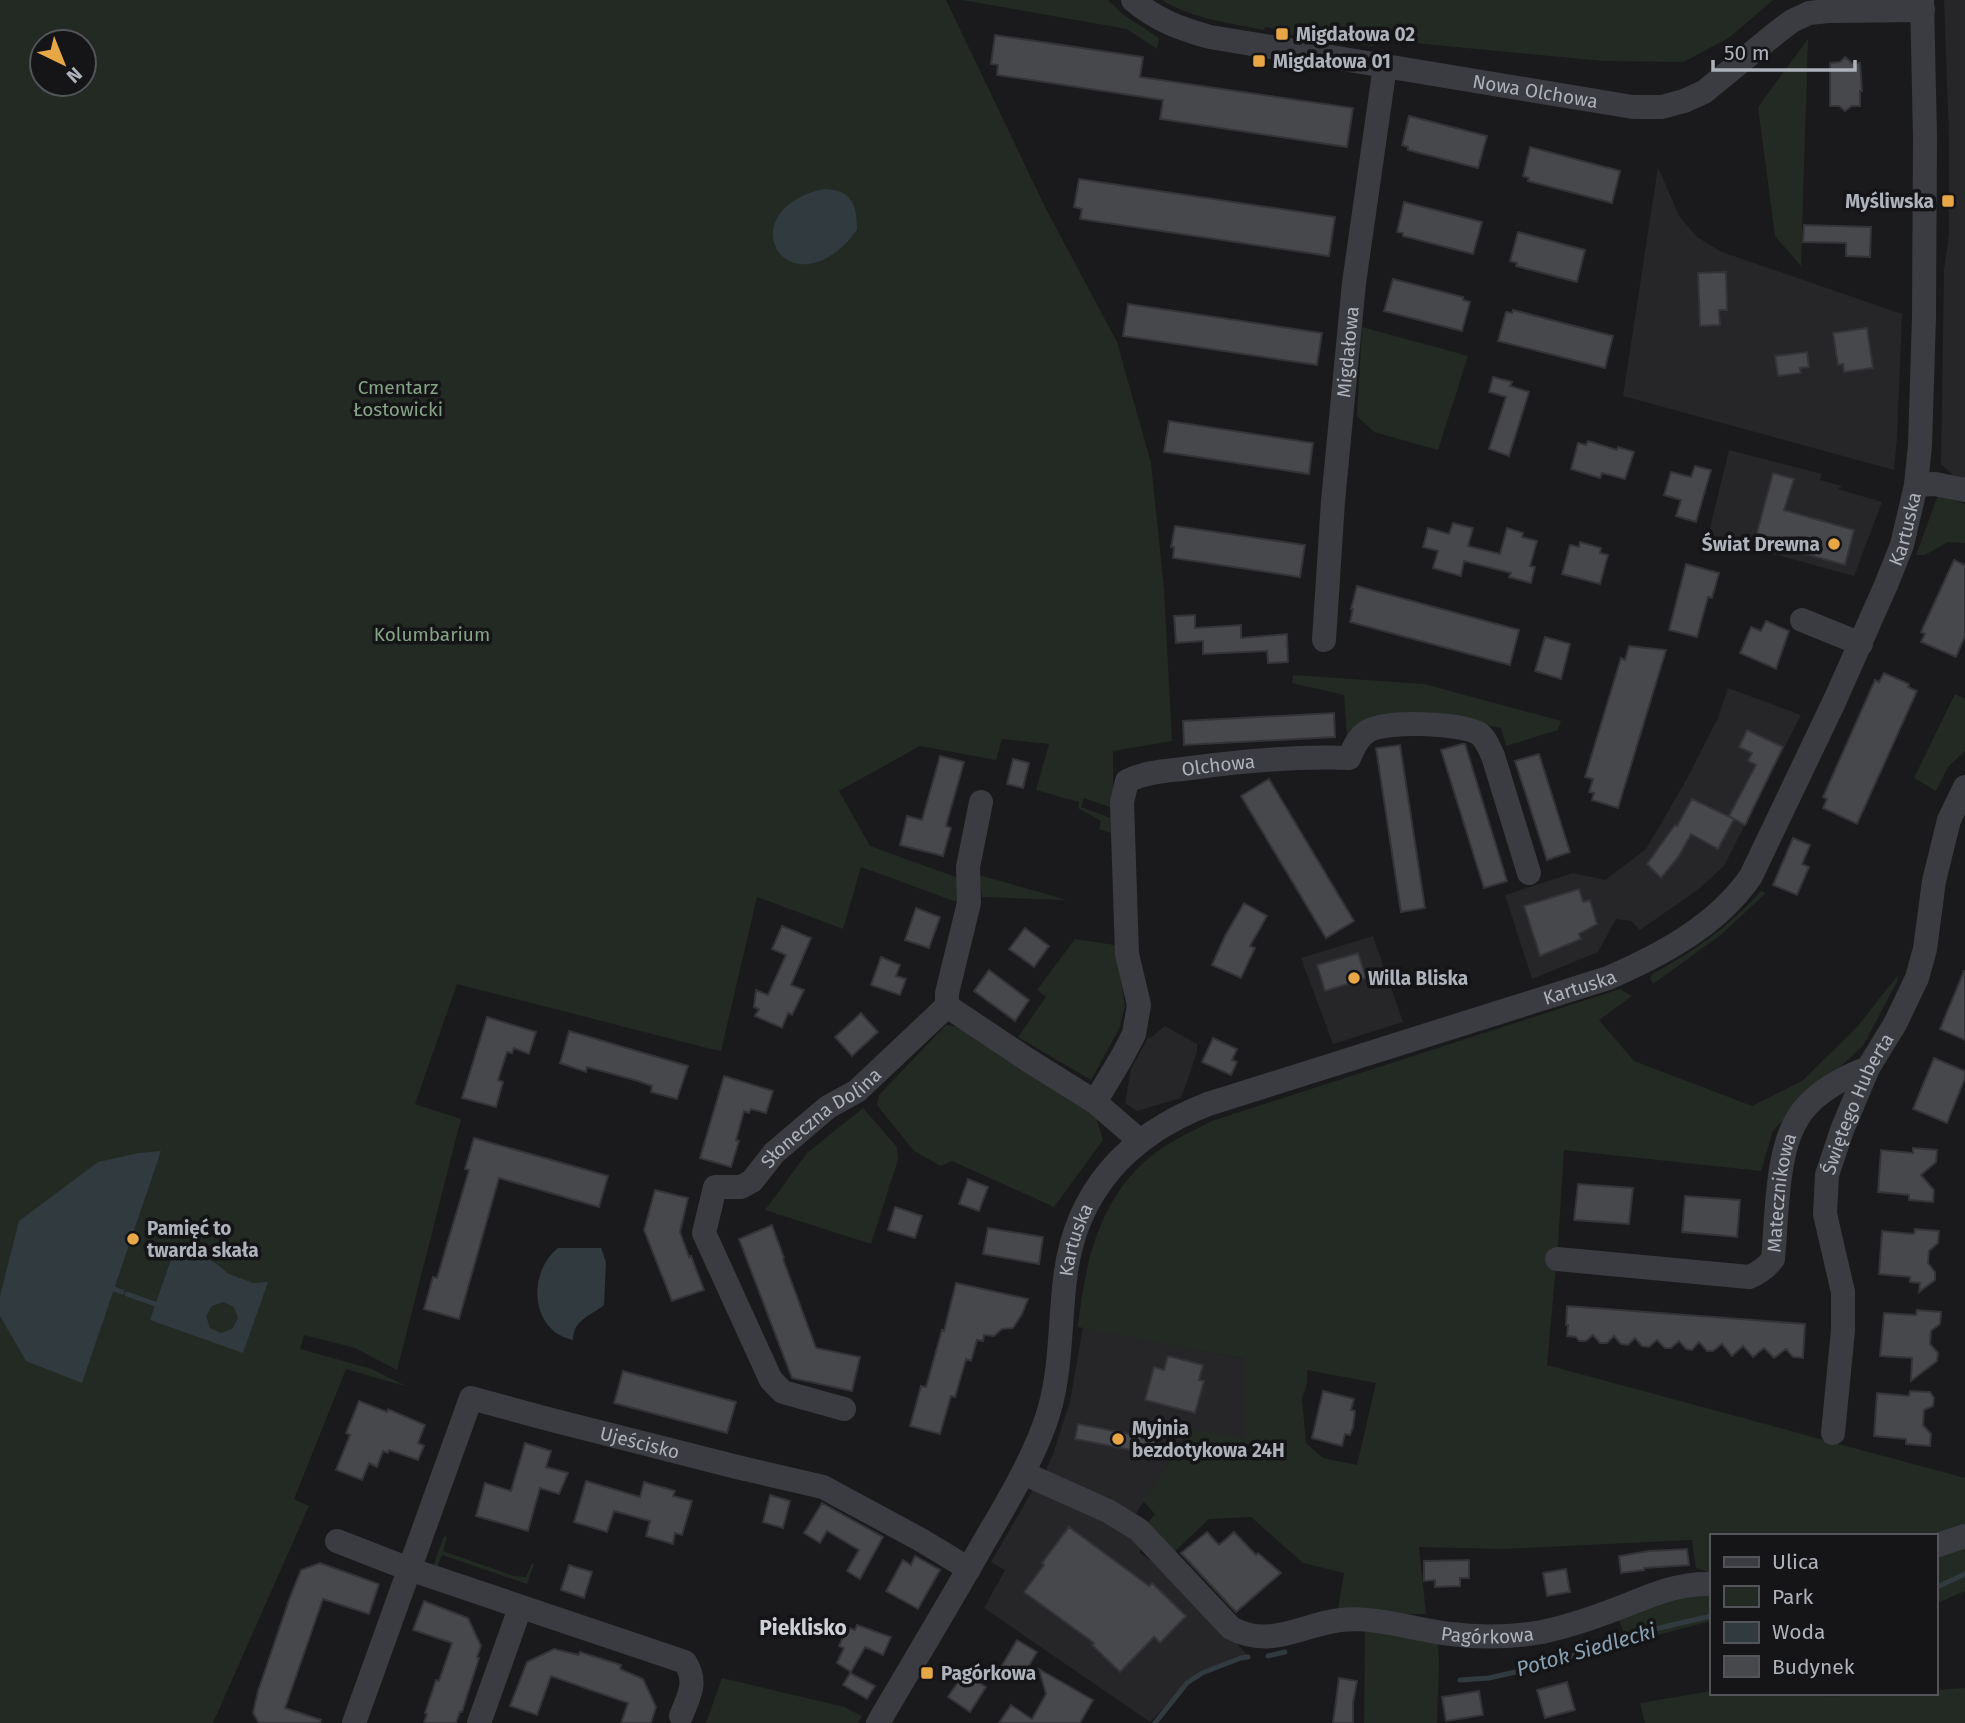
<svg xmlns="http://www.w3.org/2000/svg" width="1965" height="1723" viewBox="0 0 1965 1723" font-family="'Fira Sans',sans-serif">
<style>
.built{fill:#262629}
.green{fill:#222a23;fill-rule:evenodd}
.water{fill:#303a3f;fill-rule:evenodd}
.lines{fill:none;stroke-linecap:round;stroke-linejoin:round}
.stream{stroke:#303a3f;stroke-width:5}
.building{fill:#47484c;stroke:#343438;stroke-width:2}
.minor{stroke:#3b3c41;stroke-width:24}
.poi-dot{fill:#e8a746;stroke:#151517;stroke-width:2.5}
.labels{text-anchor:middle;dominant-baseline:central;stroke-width:7;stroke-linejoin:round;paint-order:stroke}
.poi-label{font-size:19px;font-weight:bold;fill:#adb2bb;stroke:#151517;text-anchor:start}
.street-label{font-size:19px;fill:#adb2bb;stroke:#151517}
.park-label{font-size:19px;fill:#86a486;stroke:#151517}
.neighbourhood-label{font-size:21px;font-weight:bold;fill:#ced1d7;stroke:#151517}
.water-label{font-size:21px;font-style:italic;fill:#87a1b3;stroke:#151517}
</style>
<rect width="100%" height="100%" fill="#1a1a1c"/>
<path class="built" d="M1944,0H1965V479L1953,475L1941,464L1944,270L1949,234V140Z
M1658,167L1679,216L1697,237L1722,252L1902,314L1897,437L1894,470L1623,396Z
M1729,450L1822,474L1820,480L1842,486L1838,489L1882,502L1854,576L1708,536Z
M1728,688L1801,715L1724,866L1699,889L1640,930L1631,921L1616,919L1598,952L1532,979L1505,895L1573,873L1605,880L1646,849L1684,784L1718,718Z
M1373,936L1403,1022L1333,1044L1301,958Z
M1165,1026L1197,1044V1051L1191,1070L1181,1098L1137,1111L1125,1103L1131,1069L1148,1038H1150Z
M1083,1327L1245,1359V1440L1191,1429L1135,1515L1045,1472L1053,1454L1070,1401Z
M1034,1488L1142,1541L1140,1553L1152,1561L1170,1567L1248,1656L1200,1671L1150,1722L984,1608L1005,1570L991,1562Z"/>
<path class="green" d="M0,0H946L1046,209L1117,342L1151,463L1164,589L1172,741L1113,751V805L1110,807L1084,798L1081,807L1113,819L1114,834L1099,829L1101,821L1078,808L1079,802L1036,790L1049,744L1002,739L996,760L920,746L839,791L870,846L964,880L962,904L861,867L843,929L757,897L721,1051L707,1048L457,984L415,1104L461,1119L397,1370L355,1348L304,1335L300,1349L372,1369L408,1387L346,1369L294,1499L309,1506L213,1723H0ZM42,42H84V84H42Z
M962,0H1108L1124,15L1159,38L1157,49L1127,29Z
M1162,0H1773L1730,37L1684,62L1603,61L1383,40L1373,46L1282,34V30L1265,27L1264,30C1229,23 1193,19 1162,0Z
M1808,39L1801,266L1775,236L1758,107Z
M1362,327L1468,356L1438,450L1374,432L1357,416Z
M1938,495L1965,504V543L1948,542L1925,555H1916Z
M1293,675L1424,684L1561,721L1558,730L1506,746L1501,728L1434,715L1347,736L1344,695L1292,683Z
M1955,694L1965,699V751L1948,767L1936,791L1914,778Z
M979,875L1067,900L982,897Z
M1761,891L1766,893L1722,934L1653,984L1650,979L1652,974C1692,953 1731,925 1761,891Z
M1075,939L1115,945L1125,1006L1119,1029L1091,1080L1018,1037L1046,997L1037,990Z
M1898,975L1897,982L1863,1046L1786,1117L1773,1131L1761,1171L1564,1150L1558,1244L1547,1365L1965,1478V1529L1935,1536H1711V1573L1696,1568L1692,1540L1502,1549L1419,1547L1426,1614L1337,1615L1344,1573L1303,1563L1251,1517L1209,1519L1174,1552L1146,1525L1155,1514L1143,1501L1192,1429L1245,1439V1359L1078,1327C1085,1262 1099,1196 1155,1153C1173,1140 1192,1131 1212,1121L1620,989L1632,996L1599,1020L1634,1061L1752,1106L1802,1081L1857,1027ZM1307,1370L1376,1383L1357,1465L1323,1458L1306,1443L1302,1399L1307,1384Z
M946,1025L963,1027L1096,1117L1103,1140L1054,1207L952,1161L941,1166L914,1151L877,1105L879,1095Z
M863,1108L897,1147L898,1160L871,1244L765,1210L807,1153Z
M444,1536L447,1537L443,1551L514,1576L526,1577L532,1563L534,1564L527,1584L442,1555L437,1568L433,1567Z
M1965,1542V1591L1935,1604V1552Z
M1711,1591V1621L1658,1635L1626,1639L1617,1615Z
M1365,1632L1437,1633L1439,1663L1437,1723H1364Z
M722,1678L844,1707L862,1716L858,1723H706Z
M1965,1688V1723H1645L1640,1703L1711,1691V1693C1757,1693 1802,1697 1848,1696C1877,1696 1906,1693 1935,1693V1690Z"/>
<path class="water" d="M823,189C852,189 857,205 857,230C852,236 848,242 842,247C780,302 733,210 823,189Z
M161,1151L82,1383L26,1361L0,1316V1296L19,1221L98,1162L139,1153Z
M175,1248L214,1262L229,1274L253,1283L268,1282L243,1353L150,1320ZM223,1302L234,1307L238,1318L232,1329L221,1333L210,1328L206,1316L212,1306Z
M558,1248H601L606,1262L604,1305C589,1317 574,1319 573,1340C530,1331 527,1273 558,1248Z"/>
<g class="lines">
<path class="stream" d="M114,1289L122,1292
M127,1294L155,1304
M1935,1588L1965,1574
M1268,1656L1285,1652
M1460,1680L1489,1678L1524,1670L1562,1660L1608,1640L1711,1616
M1155,1723L1187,1683L1202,1673L1241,1658L1248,1657"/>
</g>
<path class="building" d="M995,35L1143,57L1140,77L1353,108L1347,147L1160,119L1163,100L997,75L998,65L991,64Z
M1845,57L1852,63H1860L1862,91H1860V106H1852L1845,111L1839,106H1830V63L1840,62Z
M1409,116L1487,136L1478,168L1408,150V147L1402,145Z
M1530,147L1620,171L1612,203L1528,181L1529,178L1523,176Z
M1079,179L1335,217L1329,256L1080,219L1082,209L1074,207Z
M1404,202L1482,222L1473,254L1403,236V233L1397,232Z
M1804,225L1871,227L1870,257L1846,256V243L1803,242Z
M1518,232L1585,250L1577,282L1516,266L1517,263L1510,261Z
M1726,272L1727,310H1719L1720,325L1700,326L1698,273Z
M1393,279L1463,297V300L1470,302L1462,331L1384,311Z
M1128,304L1322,333L1317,365L1123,336Z
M1513,310L1613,336L1605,368L1498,341L1506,312L1512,313Z
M1867,328L1873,368L1844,372L1843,364L1838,365L1833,333Z
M1807,352L1809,367L1800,368L1801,373L1778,376L1775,356Z
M1493,377L1512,382L1510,386L1529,392L1509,456L1489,449L1506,397L1489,392Z
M1169,421L1313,443L1309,474L1164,452Z
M1588,441L1617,450L1618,447L1634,452L1625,479L1602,473L1600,478L1571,469L1578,443L1586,445Z
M1695,466L1711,470L1696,522L1676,516L1681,500L1664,495L1671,472L1691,477Z
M1773,473L1794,479L1784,510L1854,530L1845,565L1755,540Z
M1453,523L1473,528L1468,546L1500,554L1507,528L1523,533L1522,537L1537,541L1530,566L1535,567L1531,583L1509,577L1511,573L1464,561L1461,576L1433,568L1438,551L1423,547L1428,528L1449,534Z
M1175,526L1305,545L1300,577L1173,558L1174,547H1171Z
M1580,542L1601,548L1600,553L1608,555L1600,584L1562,574L1570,545L1579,547Z
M1954,560L1965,565V636L1956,657L1921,642L1925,634L1921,632Z
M1686,564L1719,573L1712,598L1708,597L1697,637L1669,630Z
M1357,586L1519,630L1510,665L1350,622L1353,609H1351Z
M1195,615V628L1241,625V638L1287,634L1288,662L1268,663L1267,651L1203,654V641L1176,643L1174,616Z
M1766,621L1789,631L1776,669L1740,653L1751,627L1761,631Z
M1545,637L1570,644L1561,679L1535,671Z
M1629,646L1666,650L1618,808L1592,800L1594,793L1589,792L1593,779L1585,777L1621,658L1625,660Z
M1884,673L1909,684L1908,687L1917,691L1857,824L1823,808L1827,799L1823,797L1875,680L1879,682Z
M1334,713L1335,737L1184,745L1183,721Z
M1747,730L1783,747L1745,825L1729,816L1756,765L1748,761L1752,753L1739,747Z
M1462,744H1465L1507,881L1484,888L1441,750Z
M1400,745L1425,908L1401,912L1376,748Z
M1539,754L1570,852L1547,860L1515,761Z
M940,756L964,762L946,826L951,828L943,856L900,845L907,816L922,820Z
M1013,759L1029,763L1023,788L1007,784Z
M1269,779L1354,921L1326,938L1241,796Z
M1692,799L1734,819L1718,849L1691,834L1679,856L1661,878L1647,864L1675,825L1677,826Z
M1793,838L1810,845L1802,864L1809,867L1797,895L1773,885Z
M1579,889L1583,902L1590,900L1597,924L1579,934L1581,939L1540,956L1524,906Z
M1244,903L1267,916L1250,946L1255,948L1241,978L1212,965L1225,936Z
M916,908L940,917L929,948L905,940Z
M782,926L811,938L791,985L804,990L792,1015L788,1013L782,1028L755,1016L759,1009L754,1007L756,990L768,995L786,955L772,949Z
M1025,928L1049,946L1034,967L1009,949Z
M1358,953L1366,978L1325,991L1317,965Z
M881,957L900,965L896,976L906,979L900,995L871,985Z
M989,970L1029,1000L1015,1021L974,991Z
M1964,971H1965V1040L1940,1029Z
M861,1013L878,1032L852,1056L835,1037Z
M487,1017L536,1032L529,1054L514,1048L512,1053L507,1052L498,1080L503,1082L496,1107L462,1098Z
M569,1031L688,1066L677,1099L651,1092L652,1086L638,1081L587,1067L586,1072L560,1063Z
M1213,1038L1237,1049L1232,1060L1237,1062L1231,1075L1202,1062Z
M1934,1058L1965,1071V1078L1947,1123L1913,1109Z
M724,1076L773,1091L766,1113L751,1109L749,1113L744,1111L736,1140L739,1141L731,1167L700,1158Z
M474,1138L608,1176L599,1207L499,1178L459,1319L424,1309L433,1277L437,1278L469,1170L465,1169Z
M1913,1148L1937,1150L1936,1162L1921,1175L1934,1190L1933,1202L1909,1200V1195L1878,1192L1881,1150L1913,1153Z
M968,1179L988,1187L979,1211L959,1204Z
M1578,1184L1633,1188L1629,1224L1574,1220Z
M655,1190L688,1198L680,1232L689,1257L691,1256L704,1290L672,1301L644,1230Z
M1685,1196L1740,1200L1737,1237L1682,1232Z
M895,1207L922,1216L915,1238L888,1230Z
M772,1225L784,1258L783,1259L816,1348L860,1357L852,1391L792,1378L739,1239Z
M988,1228L1043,1237L1039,1264L983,1254Z
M1915,1229L1939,1231L1938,1243L1929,1251L1928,1263L1935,1272V1280L1919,1292L1920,1283L1910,1282V1277L1879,1274L1882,1231L1914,1234Z
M956,1283L1028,1299L1022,1314L1013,1328L1002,1329L994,1336L984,1335L983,1341L977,1340L971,1361L966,1359L955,1397L951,1396L940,1434L910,1426L921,1386L926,1387L942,1330L944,1331Z
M1567,1306L1805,1324L1803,1358L1793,1357L1786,1349L1774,1358L1764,1348L1753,1357L1743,1346L1732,1356L1722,1344L1713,1351H1707L1699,1342L1692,1350L1686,1349L1679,1341L1671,1348H1665L1657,1340L1649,1347L1642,1346L1635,1338L1628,1345L1621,1344L1614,1336L1607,1343H1600L1593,1335L1586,1341H1579L1576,1337L1567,1336L1568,1325H1566Z
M1917,1310L1941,1312L1940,1324L1931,1331L1930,1344L1938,1353L1937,1361L1911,1381L1912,1358L1880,1356L1884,1313L1916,1315Z
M1168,1356L1203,1365L1199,1380L1204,1381L1195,1413L1145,1400L1154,1367L1164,1370Z
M623,1371L736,1402L727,1433L614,1403Z
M1323,1391L1354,1399L1351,1410L1355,1411L1353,1427L1350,1435L1345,1434L1342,1446L1312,1438Z
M1910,1391L1930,1392L1934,1398L1933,1406L1924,1410L1923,1425L1931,1434L1930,1446L1906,1444V1439L1874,1436L1877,1393L1909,1396Z
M359,1401L387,1412L388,1409L425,1425L418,1443L424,1446L418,1460L389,1450L388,1453L383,1451L377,1467L369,1463L362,1480L336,1470L350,1435L346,1433Z
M1078,1424L1160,1440L1157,1455L1075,1439Z
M525,1443L551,1451L546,1467L568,1473L559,1494L540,1488L528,1531L476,1516L485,1483L511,1491Z
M586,1481L640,1497L644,1482L675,1491L673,1496L692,1501L682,1535L675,1533L673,1544L646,1536L650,1521L614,1511L607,1532L574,1522Z
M770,1495L790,1501L783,1528L763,1522Z
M822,1503L883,1537L860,1579L847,1571L859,1550L827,1531L820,1543L804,1533Z
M1069,1527L1149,1586L1152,1583L1186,1616L1160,1643L1154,1637L1120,1672L1092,1645L1094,1643L1024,1592L1044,1565L1042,1563Z
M1207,1532L1219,1545L1234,1532L1256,1555L1258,1553L1281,1573L1236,1612L1181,1553Z
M1687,1549L1689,1565L1644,1568V1570L1621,1573L1619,1556L1649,1551Z
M915,1556L940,1570L918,1609L886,1591L903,1560L911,1565Z
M1469,1560V1578H1460V1586L1435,1587V1580L1424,1581V1561Z
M320,1563L379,1584L369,1614L323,1599L285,1708L321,1720L320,1723H259L253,1713L258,1691L290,1597L301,1570Z
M569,1565L592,1572L584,1598L561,1590Z
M1566,1569L1570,1592L1547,1596L1543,1573Z
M424,1601L468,1618L481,1646L477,1657L479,1658L462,1712H460L456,1723H424L427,1714L425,1713L436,1680L439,1681L452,1643L413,1630Z
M857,1625L891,1637L883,1655L865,1647L851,1672L837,1663L844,1648L839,1646L847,1627L855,1630Z
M1017,1640L1037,1652L1021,1679L1001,1667Z
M554,1649L579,1655L580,1652L621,1665L620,1669L643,1679L656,1707L651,1723H621L628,1703L551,1676L537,1715L510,1706L527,1662Z
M1039,1669L1093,1700L1080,1723H999L1011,1705L1032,1719L1046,1694Z
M850,1673L875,1686L867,1699L843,1685Z
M964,1673L986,1687L970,1712L948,1697Z
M1339,1678L1357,1681L1353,1703V1723H1333Z
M1567,1682L1575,1710L1545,1718L1537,1690Z
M1479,1691L1483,1715L1446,1721L1442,1697Z"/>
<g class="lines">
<g class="minor">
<path id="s1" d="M1133,0C1156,20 1181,29 1210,37L1633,107H1662L1684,101L1704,92L1776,33L1792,21L1809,13L1828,11L1923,10"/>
<path d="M1916,485L1935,484L1965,490"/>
<path d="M1802,620L1861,644"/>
<path id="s2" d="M1324,640L1333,501L1354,283L1385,66"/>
<path d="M947,1006V993L969,903L968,867L981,802"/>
<path id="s3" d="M1095,1102L1122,1057L1134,1034L1139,1005L1127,954L1122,802L1127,781C1148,771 1168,771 1191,768C1243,761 1297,756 1349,758C1354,747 1358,737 1368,731C1387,720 1458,723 1478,733C1486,738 1489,748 1493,756L1529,873"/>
<path id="s4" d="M1557,1259L1749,1277C1759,1273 1766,1268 1773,1259C1777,1218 1776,1156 1796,1121C1810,1095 1842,1078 1868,1068"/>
<path id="s5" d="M844,1409L783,1392L771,1380L704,1233L715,1187H741L752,1181L774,1153L828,1107L857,1091L947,1006L1028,1060L1095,1102L1139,1140"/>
<path id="s6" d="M1833,1433L1843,1330V1292L1825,1214L1827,1175L1842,1130L1868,1068L1895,1024L1917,978L1925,949L1934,881L1949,820L1965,787"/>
<path id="s7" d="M1023,1473L1108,1511L1139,1530L1231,1628C1271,1649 1301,1625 1340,1620C1378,1616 1414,1630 1451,1634C1481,1638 1513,1637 1542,1632C1570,1626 1607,1613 1634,1602C1659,1592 1683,1583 1711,1584"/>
<path d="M337,1541L409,1569L685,1662C698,1683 689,1695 681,1716"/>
<path d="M1935,1546L1965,1536"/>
<path id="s8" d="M354,1723L471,1398L548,1419L737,1467L823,1487L921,1540L969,1569"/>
<path d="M479,1723L520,1608"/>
<path id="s9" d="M878,1723C912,1665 947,1607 980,1549C1003,1509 1028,1469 1044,1426C1062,1379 1059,1328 1065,1279C1075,1191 1128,1135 1208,1104L1608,978C1661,955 1718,925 1751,876L1835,700L1886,585L1902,545L1916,485L1920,445L1924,317L1925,136L1922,0"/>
</g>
</g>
<g class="poi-dot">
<rect x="1275" y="27" width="14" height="14" rx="3.5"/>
<rect x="1252" y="54" width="14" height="14" rx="3.5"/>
<rect x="1941" y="194" width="14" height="14" rx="3.5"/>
<circle cx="1834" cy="544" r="7"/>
<circle cx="1354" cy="978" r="7"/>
<circle cx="133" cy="1239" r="7"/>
<circle cx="1118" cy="1439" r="7"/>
<rect x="920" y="1666" width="14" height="14" rx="3.5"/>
</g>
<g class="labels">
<g class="poi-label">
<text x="1296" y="34">Migdałowa 02</text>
<text x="1273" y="61">Migdałowa 01</text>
<text x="1934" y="201" text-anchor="end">Myśliwska</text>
<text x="1820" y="544" text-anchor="end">Świat Drewna</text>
<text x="1368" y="978">Willa Bliska</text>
<text x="147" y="1228">Pamięć to<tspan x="147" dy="22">twarda skała</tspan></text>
<text x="1132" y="1428">Myjnia<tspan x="1132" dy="22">bezdotykowa 24H</tspan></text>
<text x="941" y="1673">Pagórkowa</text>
</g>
<g class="street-label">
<text stroke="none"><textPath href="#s1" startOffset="416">Nowa Olchowa</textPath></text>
<text stroke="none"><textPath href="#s2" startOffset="289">Migdałowa</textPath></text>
<text stroke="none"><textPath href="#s9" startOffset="1706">Kartuska</textPath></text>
<text stroke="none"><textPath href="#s3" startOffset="427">Olchowa</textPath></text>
<text stroke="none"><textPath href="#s9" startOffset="1118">Kartuska</textPath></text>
<text stroke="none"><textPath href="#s6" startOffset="338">Świętego Huberta</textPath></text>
<text stroke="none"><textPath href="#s5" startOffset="422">Słoneczna Dolina</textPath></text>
<text stroke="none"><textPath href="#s4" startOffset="290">Matecznikowa</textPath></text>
<text stroke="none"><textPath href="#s9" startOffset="530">Kartuska</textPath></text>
<text stroke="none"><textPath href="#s8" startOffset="520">Ujeścisko</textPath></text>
<text stroke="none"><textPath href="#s7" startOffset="525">Pagórkowa</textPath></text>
</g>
<g class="park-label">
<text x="398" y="387">Cmentarz<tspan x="398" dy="22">Łostowicki</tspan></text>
<text x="432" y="634">Kolumbarium</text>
</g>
<g class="neighbourhood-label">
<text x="803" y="1628">Pieklisko</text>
</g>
<g class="water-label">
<text transform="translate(1586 1650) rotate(-16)">Potok Siedlecki</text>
</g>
</g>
<rect x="1710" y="1534" width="228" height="161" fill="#151517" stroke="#525459" stroke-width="2"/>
<rect x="1724" y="1557" width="35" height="10" fill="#3b3c41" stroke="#525459" stroke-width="2"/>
<text x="1772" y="1569" font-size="21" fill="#adb2bb">Ulica</text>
<rect x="1724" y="1586" width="35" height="21" fill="#222a23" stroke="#525459" stroke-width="2"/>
<text x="1772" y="1604" font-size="21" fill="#adb2bb">Park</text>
<rect x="1724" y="1622" width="35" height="21" fill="#303a3f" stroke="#525459" stroke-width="2"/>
<text x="1772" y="1639" font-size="21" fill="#adb2bb">Woda</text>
<rect x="1724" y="1656" width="35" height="21" fill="#47484c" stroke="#525459" stroke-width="2"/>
<text x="1772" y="1674" font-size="21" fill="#adb2bb">Budynek</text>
<g transform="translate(63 63) rotate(137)"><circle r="33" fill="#151517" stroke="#525459" stroke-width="2"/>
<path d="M0-5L12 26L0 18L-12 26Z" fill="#e8a746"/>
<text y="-10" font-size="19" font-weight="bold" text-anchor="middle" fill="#adb2bb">N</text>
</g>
<path d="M1713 60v10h142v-10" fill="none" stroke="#adb2bb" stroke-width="3.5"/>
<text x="1724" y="60" font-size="21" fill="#adb2bb" stroke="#151517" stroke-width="5" paint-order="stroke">50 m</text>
</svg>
